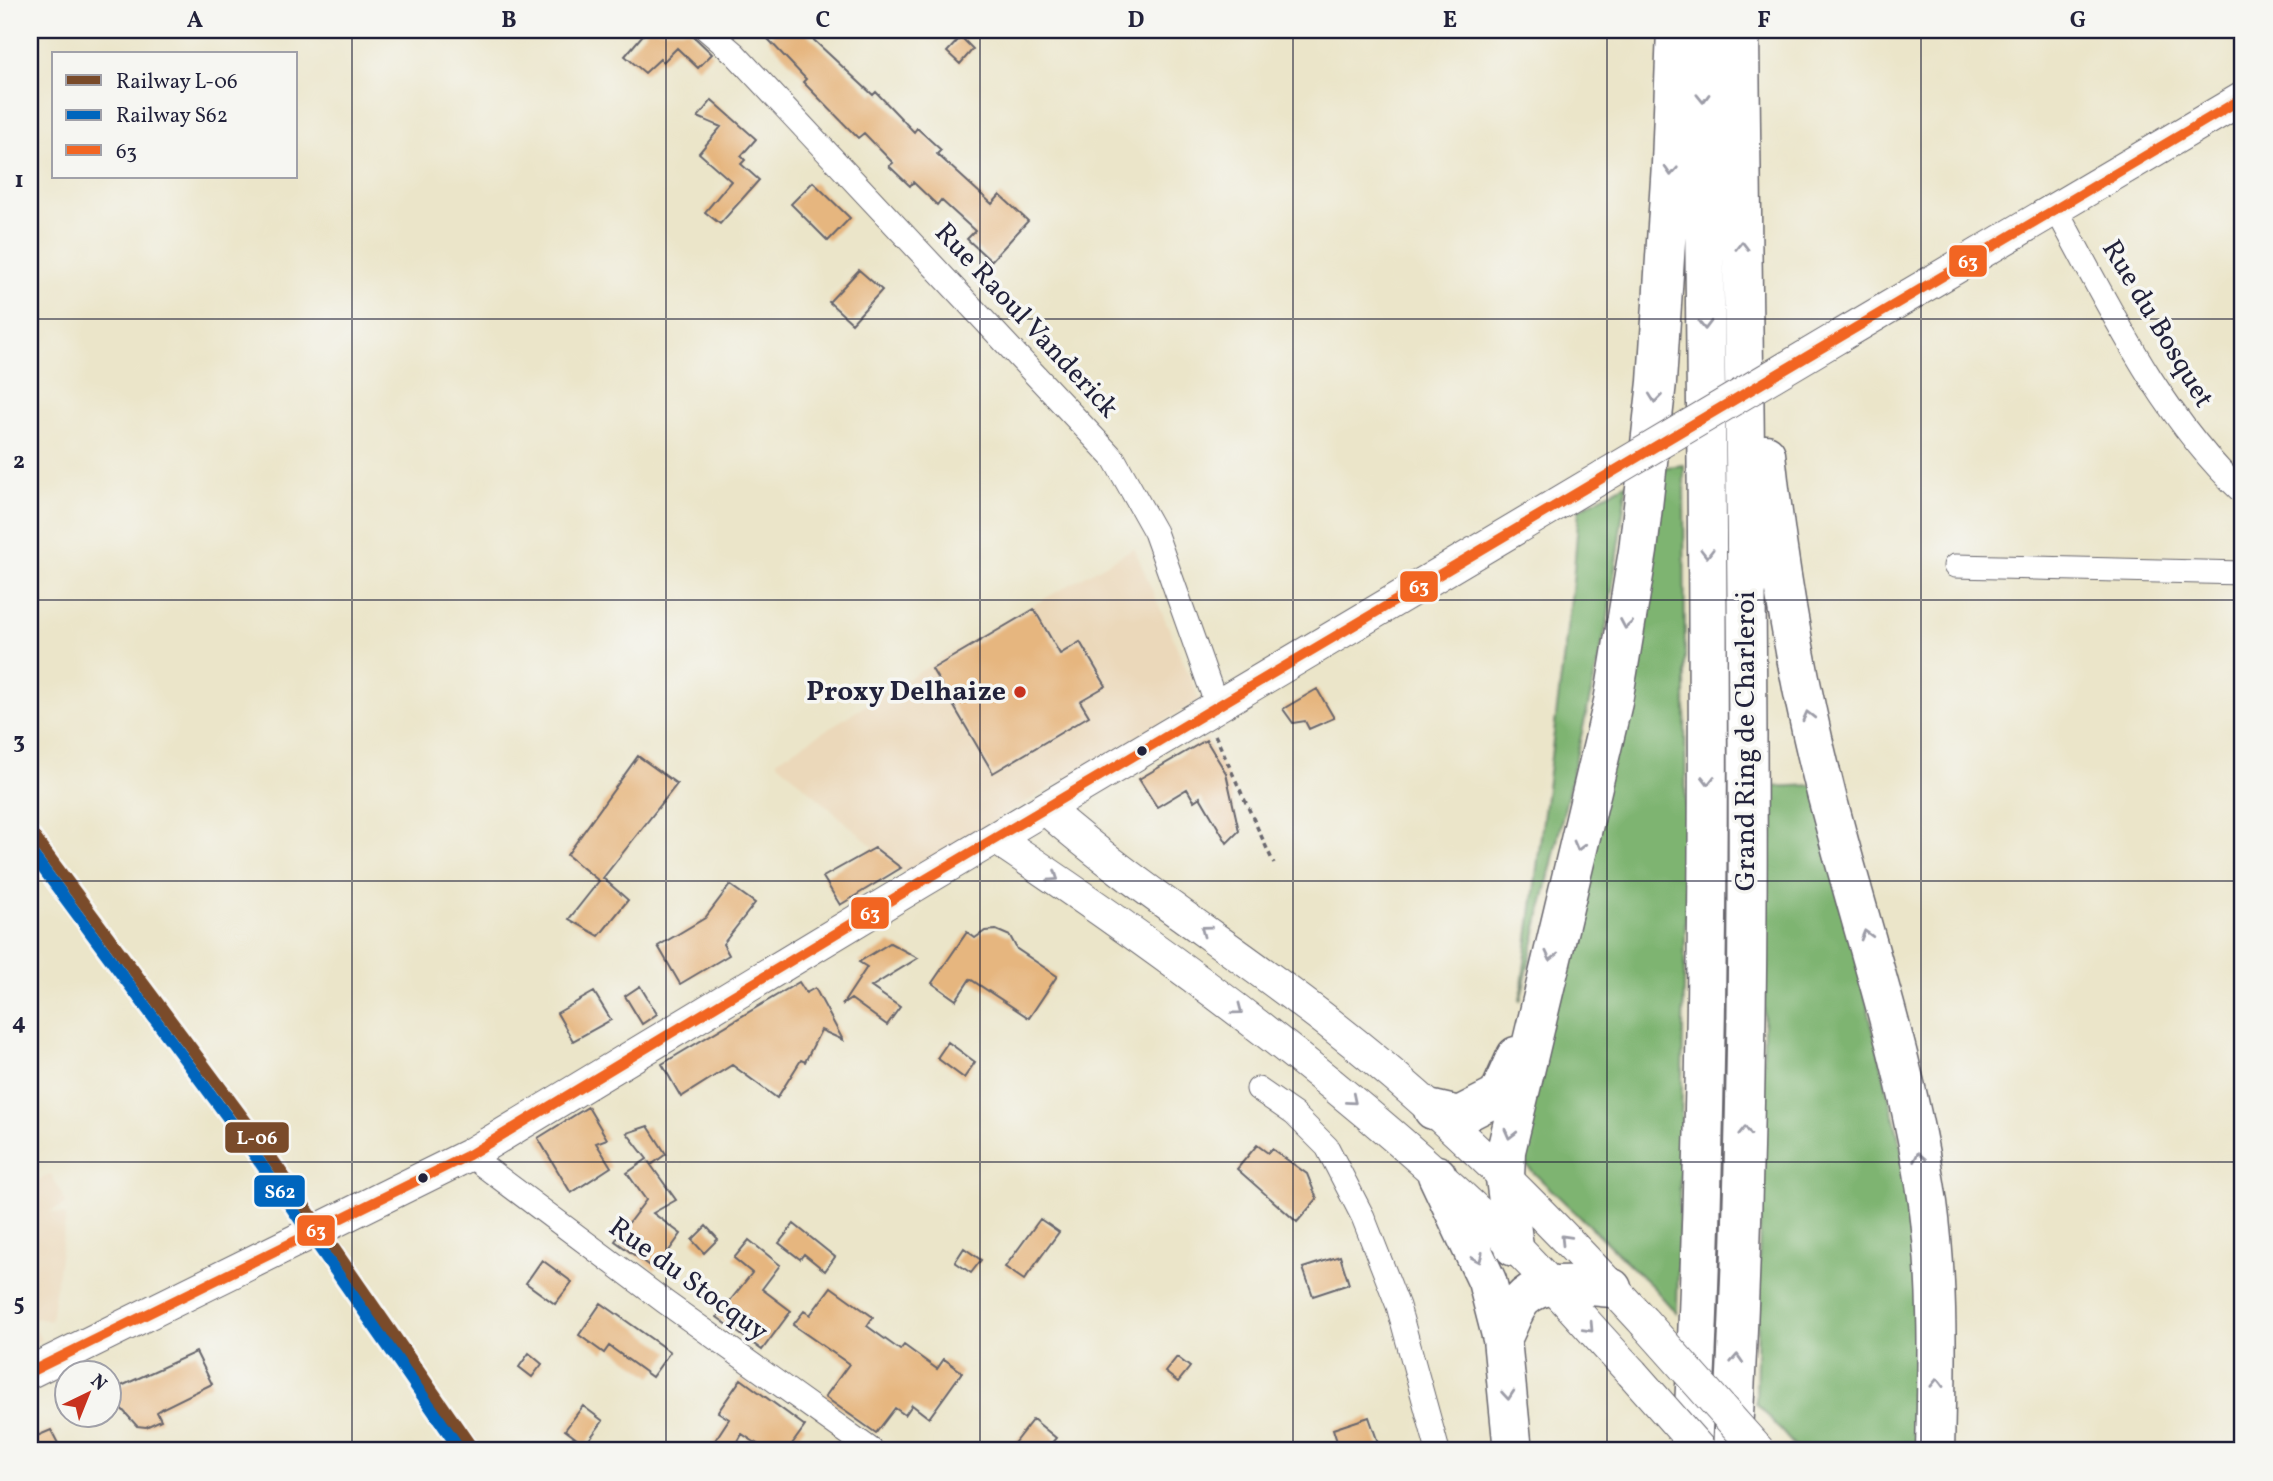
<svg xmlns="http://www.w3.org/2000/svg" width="2273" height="1481" viewBox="0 0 2273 1481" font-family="Vollkorn,serif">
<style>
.built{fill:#ebd8ba}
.forest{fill:#7eb471;stroke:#506b56;stroke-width:2}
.building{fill:#e6b67f}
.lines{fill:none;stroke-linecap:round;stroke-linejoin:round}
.street-casing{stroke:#68666d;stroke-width:25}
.secondary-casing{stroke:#68666d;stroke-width:34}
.highway-casing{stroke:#68666d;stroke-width:41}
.path{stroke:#68666d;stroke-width:3.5;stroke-dasharray:5 5;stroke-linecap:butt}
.street{stroke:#fff;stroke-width:23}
.secondary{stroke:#fff;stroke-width:32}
.highway{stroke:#fff;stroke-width:38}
.secondary-bridge-casing{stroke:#68666d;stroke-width:34;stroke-linecap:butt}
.secondary-bridge{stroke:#fff;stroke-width:32}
.bus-1-casing{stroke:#f6f6f2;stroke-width:16}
.bus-1{stroke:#f26522;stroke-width:10}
.rail-1-casing{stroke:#f6f6f2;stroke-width:18}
.rail-2-casing{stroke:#f6f6f2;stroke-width:18}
.rail-1{stroke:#7a4b2a;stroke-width:12}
.rail-2{stroke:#0065bd;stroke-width:12}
.oneway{stroke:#9c9ca7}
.grid{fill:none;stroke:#22223b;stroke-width:2;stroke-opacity:0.55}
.poi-dot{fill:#c8321e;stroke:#f6f6f2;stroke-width:2.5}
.bus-dot{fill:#22223b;stroke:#f6f6f2;stroke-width:2.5}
.labels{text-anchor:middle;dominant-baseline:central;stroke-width:7;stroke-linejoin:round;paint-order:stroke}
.street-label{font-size:28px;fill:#22223b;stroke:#f6f6f2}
.poi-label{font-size:28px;font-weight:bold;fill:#22223b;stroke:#f6f6f2;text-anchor:end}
.line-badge{stroke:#f6f6f2;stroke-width:2.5}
.badge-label{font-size:19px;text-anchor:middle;font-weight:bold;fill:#fff}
.neatline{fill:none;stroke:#22223b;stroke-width:2.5}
.grid-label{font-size:23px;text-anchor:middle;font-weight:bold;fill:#22223b}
</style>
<rect width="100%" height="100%" fill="#f6f6f2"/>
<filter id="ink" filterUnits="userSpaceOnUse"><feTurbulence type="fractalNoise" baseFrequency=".0143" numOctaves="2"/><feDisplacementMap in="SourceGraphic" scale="14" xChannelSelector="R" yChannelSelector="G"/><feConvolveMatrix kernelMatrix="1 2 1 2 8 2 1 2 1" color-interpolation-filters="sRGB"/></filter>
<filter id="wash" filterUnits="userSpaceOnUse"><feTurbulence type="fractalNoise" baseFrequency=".00686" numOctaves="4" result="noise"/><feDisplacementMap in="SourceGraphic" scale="28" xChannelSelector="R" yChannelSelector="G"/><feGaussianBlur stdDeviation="1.57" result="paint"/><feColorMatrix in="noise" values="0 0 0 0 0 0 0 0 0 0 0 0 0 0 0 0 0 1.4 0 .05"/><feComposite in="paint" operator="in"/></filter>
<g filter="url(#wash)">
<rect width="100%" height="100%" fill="#ebe5c9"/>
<path class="built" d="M1134,548L1200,700L904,874L776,761L958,648Z
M30,1170L36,1181L51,1174L67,1204L50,1212L66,1215L51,1321L35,1318L32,1322L41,1340L30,1346Z"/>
<path class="forest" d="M1684,465L1686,891L1677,1314L1653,1287L1513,1153L1659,468Z
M1627,483L1608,619L1520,1002L1573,582L1579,509Z
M1815,785L1921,1231L1920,1451H1799L1756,1403L1769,787Z"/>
<g id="blocks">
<path class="building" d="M647,30H693L690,33L712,54L698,68L677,48L663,62L660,59L645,73L625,56Z
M777,30H803L873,95L876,92L914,132L917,128L941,150L937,154L992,204L1000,195L1028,221L991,261L967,239L975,231L941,200L937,205L913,182L910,186L889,166L893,163L864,133L858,138L803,82L806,79L768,39Z
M961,37L973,49L960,64L947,52Z
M712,100L756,139L741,156L745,160L741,164L759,180L720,224L705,212L731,181L699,153L721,127L698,117Z
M813,182L850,218L828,241L791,204Z
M859,270L882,290L852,323L829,302Z
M1034,609L1060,654L1080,642L1106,686L1080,701L1089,716L993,773L932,669Z
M1317,689L1334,718L1309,729L1305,721L1293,723L1283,709Z
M1206,740L1226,773L1239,831L1227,843L1200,797L1194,801L1187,789L1157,807L1139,779Z
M638,756L677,784L603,878L628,900L599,936L569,919L599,881L567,855Z
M875,848L901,868L840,905L823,877Z
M730,885L755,903L723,944L729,955L680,984L658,946L705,918Z
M996,930L1010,936L1017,949L1057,976L1029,1018L970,979L956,1000L932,983L967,932L975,938L985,931Z
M890,943L918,958L871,987L900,1007L887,1025L851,999L842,1005L867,967L859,962Z
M799,982L806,993L815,988L843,1040L821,1030L805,1062L801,1060L777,1098L732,1065L681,1097L662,1064Z
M640,986L657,1014L642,1024L625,996Z
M594,992L611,1020L573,1041L557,1013Z
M948,1042L975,1062L964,1078L937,1058Z
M588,1107L607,1139L596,1143L611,1167L571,1193L538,1138Z
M648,1126L666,1154L651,1165L648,1161L676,1200L653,1213L681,1234L655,1270L615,1241L646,1200L627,1173L647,1159L627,1133Z
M1257,1145L1268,1153L1272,1149L1307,1174L1317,1199L1297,1222L1237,1169Z
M1040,1219L1059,1232L1024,1280L1005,1267Z
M794,1224L835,1257L825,1271L804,1254L800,1259L779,1243Z
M706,1226L718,1239L704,1253L692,1240Z
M749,1240L780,1265L762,1289L791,1311L762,1350L717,1317L752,1273L734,1258Z
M964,1248L981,1260L971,1273L955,1262Z
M1340,1256L1349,1284L1313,1296L1303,1268Z
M542,1260L572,1282L555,1304L526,1283Z
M831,1287L873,1317L867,1326L900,1350L904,1345L937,1369L944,1359L962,1372L929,1418L912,1405L905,1415L895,1408L876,1433L825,1397L849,1364L793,1325L804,1311L810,1315Z
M601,1303L670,1352L652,1377L609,1346L604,1353L579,1335Z
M196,1352L212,1384L163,1408L157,1412L161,1420L146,1427L137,1426L120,1407L108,1413V1392Z
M529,1353L542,1364L532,1377L519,1367Z
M1177,1357L1190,1367L1178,1382L1165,1372Z
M741,1379L805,1426L787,1451H768L742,1434L733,1451H708L729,1419L718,1412Z
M583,1406L603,1421L585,1445L565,1430Z
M1369,1417L1381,1451H1340L1333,1429Z
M1033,1419L1056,1438L1045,1451H1008Z
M51,1430L62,1451H30V1439Z"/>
</g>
</g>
<g filter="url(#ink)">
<use href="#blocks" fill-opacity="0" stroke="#68666d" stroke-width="2"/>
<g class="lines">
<defs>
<path id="street" d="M707,30L735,54L1114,459L1155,532L1217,706
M2056,209C2108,305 2162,418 2243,493
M1955,566L2243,573
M1258,1089L1294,1114L1327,1147L1363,1217L1398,1306L1438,1451
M469,1155L665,1302L873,1451"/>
<path id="secondary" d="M1840,336L2243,98
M1047,810C1138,890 1243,954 1338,1030C1449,1117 1549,1219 1644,1322
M997,839C1179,961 1355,1092 1513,1245C1554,1285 1592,1331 1632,1373
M30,1372L469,1155L921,882L1604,476"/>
<path id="highway" d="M1766,454C1780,584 1803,712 1838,838C1871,959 1910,1078 1928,1203C1939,1285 1937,1369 1935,1451
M1433,1110L1459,1116L1498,1096L1516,1056
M1437,1175L1487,1281L1502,1339L1513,1451
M1514,1247L1505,1178L1506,1151L1613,702L1638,551L1657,382L1671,164L1676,30
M1502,1339C1508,1328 1514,1309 1522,1300C1542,1277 1586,1286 1612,1288
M1692,1451C1716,978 1707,504 1702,30
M1732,1451C1759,978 1744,504 1740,30"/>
</defs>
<use href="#street" class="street-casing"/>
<use href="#secondary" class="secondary-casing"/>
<use href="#highway" class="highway-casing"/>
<path class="path" d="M1215,735L1274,864"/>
<use href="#street" class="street"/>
<use href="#secondary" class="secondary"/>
<use href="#highway" class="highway"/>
<defs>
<path id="secondary-bridge" d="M1604,476L1840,336
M1644,1322L1759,1451
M1632,1373L1701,1451"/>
</defs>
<use href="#secondary-bridge" class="secondary-bridge-casing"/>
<use href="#secondary-bridge" class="secondary-bridge"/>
<defs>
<path id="bus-1" d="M30,1372L469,1155L921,882L2243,98"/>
</defs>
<use href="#bus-1" class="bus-1-casing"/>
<use href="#bus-1" class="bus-1"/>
<defs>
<path id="rail-1" d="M30,831L250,1127L474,1451"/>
<path id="rail-2" d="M30,851L240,1134L461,1451"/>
</defs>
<use href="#rail-1" class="rail-1-casing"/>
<use href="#rail-2" class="rail-2-casing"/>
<use href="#rail-1" class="rail-1"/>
<use href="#rail-2" class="rail-2"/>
</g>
<defs><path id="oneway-chevron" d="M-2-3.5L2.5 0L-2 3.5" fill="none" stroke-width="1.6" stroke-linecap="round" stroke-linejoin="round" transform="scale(1.75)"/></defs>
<g class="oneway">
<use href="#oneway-chevron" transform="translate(1703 98) rotate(89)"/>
<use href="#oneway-chevron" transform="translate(1671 171) rotate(93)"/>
<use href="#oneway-chevron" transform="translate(1742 246) rotate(-90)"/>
<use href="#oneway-chevron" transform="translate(1705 325) rotate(89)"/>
<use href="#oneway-chevron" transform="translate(1655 398) rotate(96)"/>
<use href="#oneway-chevron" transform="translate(1707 553) rotate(90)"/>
<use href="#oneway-chevron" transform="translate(1626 624) rotate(100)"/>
<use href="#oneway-chevron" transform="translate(1808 716) rotate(-104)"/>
<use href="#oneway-chevron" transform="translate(1708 780) rotate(90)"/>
<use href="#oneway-chevron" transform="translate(1579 846) rotate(105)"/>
<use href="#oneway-chevron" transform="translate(1054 877) rotate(34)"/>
<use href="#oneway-chevron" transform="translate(1205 930) rotate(-143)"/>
<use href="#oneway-chevron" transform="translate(1866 935) rotate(-106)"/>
<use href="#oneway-chevron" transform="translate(1551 956) rotate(103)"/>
<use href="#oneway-chevron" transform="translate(1238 1010) rotate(37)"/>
<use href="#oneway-chevron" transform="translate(1352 1100) rotate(40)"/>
<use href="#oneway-chevron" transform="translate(1745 1131) rotate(-88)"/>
<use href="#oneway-chevron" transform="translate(1510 1134) rotate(104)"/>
<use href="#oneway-chevron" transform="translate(1919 1157) rotate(-101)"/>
<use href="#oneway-chevron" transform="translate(1565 1239) rotate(-134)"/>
<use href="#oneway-chevron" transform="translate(1478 1258) rotate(66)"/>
<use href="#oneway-chevron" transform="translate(1589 1328) rotate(47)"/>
<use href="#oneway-chevron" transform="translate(1737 1359) rotate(-87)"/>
<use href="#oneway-chevron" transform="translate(1937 1383) rotate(-89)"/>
<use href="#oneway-chevron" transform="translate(1508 1395) rotate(85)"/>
</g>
</g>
<path class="grid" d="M352,30V1451M666,30V1451M980,30V1451M1293,30V1451M1607,30V1451M1921,30V1451M30,319H2243M30,600H2243M30,881H2243M30,1162H2243"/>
<circle class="poi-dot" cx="1020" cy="692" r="7"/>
<g class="bus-dot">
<circle cx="1142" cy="751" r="6"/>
<circle cx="423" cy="1178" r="6"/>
</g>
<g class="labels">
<g class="street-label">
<text transform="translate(1026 321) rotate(47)">Rue Raoul Vanderick</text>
<text transform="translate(2157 324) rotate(59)">Rue du Bosquet</text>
<text transform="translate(1746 741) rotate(-90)">Grand Ring de Charleroi</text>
<text transform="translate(688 1280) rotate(36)">Rue du Stocquy</text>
</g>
<g class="poi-label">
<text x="1006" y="692">Proxy Delhaize</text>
</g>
</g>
<g class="line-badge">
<rect x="1948" y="244" width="40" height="34" rx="7" fill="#f26522"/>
<rect x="1399" y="570" width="40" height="33" rx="7" fill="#f26522"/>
<rect x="850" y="896" width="40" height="34" rx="7" fill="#f26522"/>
<rect x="224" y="1121" width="66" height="33" rx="7" fill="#7a4b2a"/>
<rect x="253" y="1174" width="53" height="34" rx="7" fill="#0065bd"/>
<rect x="296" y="1214" width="40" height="33" rx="7" fill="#f26522"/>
</g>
<g class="badge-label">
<text x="1968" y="268">63</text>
<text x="1419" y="593">63</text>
<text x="870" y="920">63</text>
<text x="257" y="1144">L-06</text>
<text x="280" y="1198">S62</text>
<text x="316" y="1237">63</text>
</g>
<rect width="2273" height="1481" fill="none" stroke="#f6f6f2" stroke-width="77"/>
<rect x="52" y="52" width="245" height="126" fill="#f6f6f2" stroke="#a1a1a9" stroke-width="2"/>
<rect x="66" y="75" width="35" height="10" fill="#7a4b2a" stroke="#a1a1a9" stroke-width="2"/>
<text x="116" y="88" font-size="21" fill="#22223b">Railway L-06</text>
<rect x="66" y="110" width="35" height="10" fill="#0065bd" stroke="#a1a1a9" stroke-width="2"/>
<text x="116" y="122" font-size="21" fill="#22223b">Railway S62</text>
<rect x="66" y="145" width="35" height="10" fill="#f26522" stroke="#a1a1a9" stroke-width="2"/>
<text x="116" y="158" font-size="21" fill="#22223b">63</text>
<g transform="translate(88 1394) rotate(43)"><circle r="33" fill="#f6f6f2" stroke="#a1a1a9" stroke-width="2"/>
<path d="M0-5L12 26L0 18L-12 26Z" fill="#c8321e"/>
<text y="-10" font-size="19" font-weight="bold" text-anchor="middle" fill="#22223b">N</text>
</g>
<rect x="38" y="38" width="2196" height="1404" class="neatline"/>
<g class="grid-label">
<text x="195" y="27">A</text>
<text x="509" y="27">B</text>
<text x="823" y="27">C</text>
<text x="1136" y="27">D</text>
<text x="1450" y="27">E</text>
<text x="1764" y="27">F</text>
<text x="2078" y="27">G</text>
<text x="19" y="187">1</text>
<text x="19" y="468">2</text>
<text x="19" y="748">3</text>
<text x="19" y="1029">4</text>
<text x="19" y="1310">5</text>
</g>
</svg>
